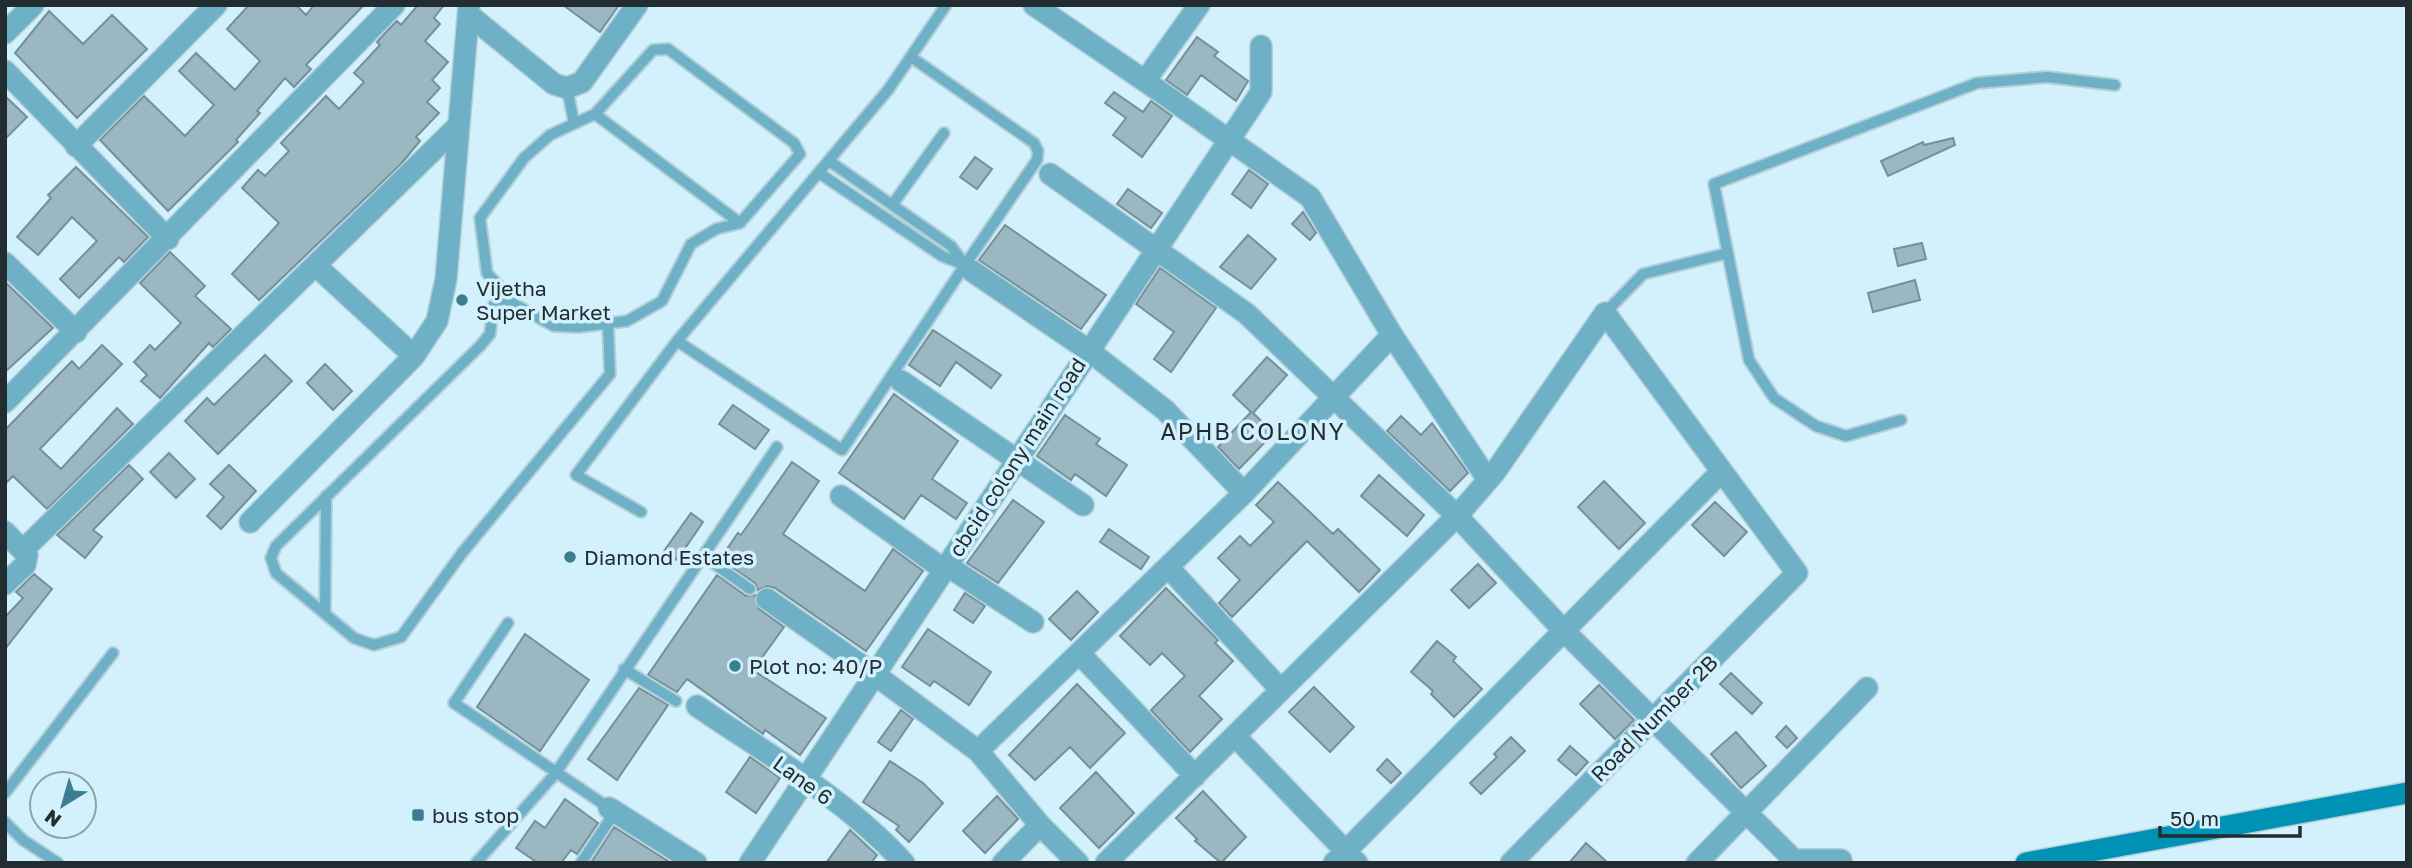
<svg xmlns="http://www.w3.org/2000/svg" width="2412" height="868" viewBox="0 0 2412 868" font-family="'Golos Text',sans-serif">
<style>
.building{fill:#9ab7c2;stroke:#74909a;stroke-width:2}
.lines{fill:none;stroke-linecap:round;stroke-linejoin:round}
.lane-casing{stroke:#b3ced7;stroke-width:14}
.street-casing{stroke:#b3ced7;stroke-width:24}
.secondary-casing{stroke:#b3ced7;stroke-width:24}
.lane{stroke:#6eb1c7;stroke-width:10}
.street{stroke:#6eb1c7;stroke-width:21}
.secondary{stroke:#0092b4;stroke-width:21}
.poi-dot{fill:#3d7d91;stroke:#d3f1fc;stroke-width:2.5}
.labels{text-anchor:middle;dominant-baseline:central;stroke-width:7;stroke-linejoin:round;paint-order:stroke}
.poi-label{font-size:21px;fill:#212d31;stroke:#d3f1fc;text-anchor:start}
.street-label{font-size:21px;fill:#212d31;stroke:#d3f1fc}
.neighbourhood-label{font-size:23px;letter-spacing:2px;fill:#212d31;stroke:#d3f1fc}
</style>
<rect width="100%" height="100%" fill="#d3f1fc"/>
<path class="building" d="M249,5H296L306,15L314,5H364L306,65L311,69L294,87L285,78L257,111L260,113L236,140L238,142L168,211L100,140L144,96L185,136L214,105L179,71L196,53L235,90L260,61L227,29Z
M418,5H444L434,18L440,24L425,41L448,62L432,80L440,88L427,102L439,113L416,137L420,141L401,164L259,300L232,274L279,223L242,188L258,170L265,176L289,151L281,143L326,96L339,109L364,82L354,73L380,45L377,42L388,30L397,21L401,25Z
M563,5H619L600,32Z
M49,11L83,44L112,15L147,49L77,118L15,53Z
M1197,37L1218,52L1214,56L1248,81L1236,101L1201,75L1187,95L1166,80Z
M1114,92L1143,112L1151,101L1172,116L1142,157L1113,135L1126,118L1105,103Z
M5,96L27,117L5,139Z
M1953,138L1955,145L1888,176L1881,161L1923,142L1924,145Z
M975,157L992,169L977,189L960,177Z
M76,167L148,237L124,262L119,257L79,298L60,279L97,241L72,217L38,255L17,237L51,198L48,195Z
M1249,170L1268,184L1251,208L1232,194Z
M1128,189L1162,213L1151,228L1117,204Z
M1303,212L1316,233L1310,240L1292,224Z
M1005,225L1106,295L1081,329L979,260Z
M1248,235L1276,259L1251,289L1220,267Z
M1922,243L1926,259L1898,266L1894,249Z
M170,252L205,286L195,296L231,329L213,347L209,343L160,398L141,381L147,375L134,362L150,345L155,350L181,323L140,283Z
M1160,268L1216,308L1171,372L1154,359L1174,332L1136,304Z
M1915,280L1920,300L1873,312L1868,293Z
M5,282L53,328L5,372Z
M933,330L1001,375L991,388L956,362L940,386L909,365Z
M102,345L122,364L40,449L61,469L117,408L133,424L47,509L13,476L5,484V430L72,361L79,369Z
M265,355L292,381L218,454L185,421L207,398L214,405Z
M1267,357L1287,375L1253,413L1274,433L1239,469L1218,447L1251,412L1233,395Z
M325,364L352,391L333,410L307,383Z
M894,394L958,441L932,479L967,503L956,519L921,495L904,519L839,473Z
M733,405L769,430L755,449L719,424Z
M1065,415L1100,439L1096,444L1127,465L1106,496L1075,474L1071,480L1037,456Z
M1401,416L1421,435L1432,423L1468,473L1450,491L1387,431Z
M169,453L195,479L176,498L150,472Z
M792,462L819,481L783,534L865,591L893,549L923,571L866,651L775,588L767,586L758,590L755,583L720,559L738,533L741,535Z
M129,465L143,479L93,530L102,537L85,558L57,535Z
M229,465L256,491L221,529L207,516L224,497L210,484Z
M1379,475L1424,515L1407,536L1361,496Z
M1604,481L1645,523L1619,549L1578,507Z
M1278,482L1333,534L1338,529L1380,570L1359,592L1307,541L1232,617L1219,603L1240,580L1218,558L1240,536L1250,546L1274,522L1256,505Z
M1013,500L1044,522L998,583L967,563Z
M1715,502L1747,532L1724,556L1692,525Z
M691,513L703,522L677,560L664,551Z
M1109,529L1149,557L1141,569L1100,542Z
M1478,564L1496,583L1469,608L1451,590Z
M34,574L52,589L5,649V617L23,598L16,592Z
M717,575L746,596L755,595L759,609L784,627L753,670L826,718L800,755L765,730L763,734L687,679L677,692L648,675Z
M1166,588L1218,640L1215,643L1233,661L1199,696L1222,719L1190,752L1151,710L1185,676L1162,653L1150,665L1120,636Z
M1077,591L1098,612L1071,640L1049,619Z
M965,593L985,606L973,623L954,610Z
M928,629L991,672L969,705L934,681L930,686L902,667Z
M525,634L589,680L540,751L477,707Z
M1437,641L1456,657L1453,661L1482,689L1454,717L1431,694L1433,691L1411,672Z
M1731,673L1762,703L1752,714L1720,684Z
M1077,684L1125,733L1090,768L1070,747L1035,780L1009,755Z
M1599,685L1634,720L1615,739L1580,704Z
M1314,687L1354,727L1330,752L1289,712Z
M639,688L668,705L617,780L588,759Z
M901,710L913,719L891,751L878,742Z
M1786,726L1797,738L1787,748L1776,737Z
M1736,732L1766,766L1741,788L1711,754Z
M1511,737L1525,751L1481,794L1470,783L1497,757L1494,754Z
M1570,746L1588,762L1576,775L1558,760Z
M750,757L780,778L756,813L726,792Z
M1387,759L1401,773L1391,783L1377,770Z
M890,761L923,783L943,803L909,842L896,830L899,826L863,802Z
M1096,772L1134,813L1099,848L1060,808Z
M1203,791L1246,837L1221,863L1195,841L1197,839L1176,818Z
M997,796L1018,819L985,853L963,831Z
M565,799L598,823L577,854L571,850L561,863H538L516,848L535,821L545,828Z
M614,827L671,863H591Z
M850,830L877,855L871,863H826Z
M1586,843L1608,863H1569Z"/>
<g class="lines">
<defs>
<path id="lane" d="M567,88L574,123
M595,114L740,223
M829,161L951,246L965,265
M819,173L942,256L965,265L1037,160L1038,151L1034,143L911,57
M892,205L944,133
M512,300L487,273L480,218L524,158L550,135L595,114L653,50L668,49L794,143L800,154L740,223L716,229L691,244L662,301L627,321L579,327L554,326L503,298L493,306L490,334L480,346L276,546L271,558L276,573L354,638L374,645L401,637L462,553L610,374L608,325
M1605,313L1643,274L1728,253
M677,341L842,450L965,265
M1901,420L1846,436L1816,426L1774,398L1749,360L1714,184L1977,83L2047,77L2115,85
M641,512L576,475L677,341L888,90L946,5
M703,556L750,589
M325,614L326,496
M508,623L454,703L609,808
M624,669L676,701
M5,793L113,653
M5,822L23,840L58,863
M476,863L555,774L777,447
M581,863L615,812"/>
<path id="street" d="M1034,5L1145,81
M469,15L554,84L567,88L582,82L637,5
M5,33L33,5
M5,71L168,239
M76,146L216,5
M1050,174L1247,314L1457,516L1565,632L1794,860H1841
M5,263L76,332
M315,265L414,356
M972,271L1088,350L1165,410L1244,493
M1392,335L1488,480
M901,381L1083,505
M5,402L394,5
M841,496L943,569
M250,522L414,356L437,321L446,279L469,5
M5,532L27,555L25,565L5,584
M24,549L457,127
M946,565L1033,622
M1168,567L1281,690
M767,599L874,674L978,751L1040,825L1078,863
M1080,654L1195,776
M697,706C767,754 846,799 904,863
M1235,736L1357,863
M978,751L1244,493L1392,335L1310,197L1145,81L1199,5
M609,808L696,863
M750,863L1261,92V46
M1003,863L1040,825
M1106,863L1457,516L1495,472L1605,313L1797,573L1511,863
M1334,863L1721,472
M1697,863L1867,688"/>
<path id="secondary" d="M2026,863L2407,793"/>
</defs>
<use href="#lane" class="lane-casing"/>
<use href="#street" class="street-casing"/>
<use href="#secondary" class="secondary-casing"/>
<use href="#lane" class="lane"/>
<use href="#street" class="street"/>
<use href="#secondary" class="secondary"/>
</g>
<g class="poi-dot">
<circle cx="462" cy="300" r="7"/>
<circle cx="570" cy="557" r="7"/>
<circle cx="735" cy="666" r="7"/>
<rect x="411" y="808" width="14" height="14" rx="3.5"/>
</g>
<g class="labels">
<g class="poi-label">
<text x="476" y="288">Vijetha<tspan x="476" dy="24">Super Market</tspan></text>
<text x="584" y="557">Diamond Estates</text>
<text x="749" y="666">Plot no: 40/P</text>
<text x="432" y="815">bus stop</text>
</g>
<g class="street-label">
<text transform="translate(1017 457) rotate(-57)">cbcid colony main road</text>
<text transform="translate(1654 718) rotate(-45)">Road Number 2B</text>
<text transform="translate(803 780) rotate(36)">Lane 6</text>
</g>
<g class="neighbourhood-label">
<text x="1253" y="431">APHB COLONY</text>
</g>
</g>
<rect width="2412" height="868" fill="none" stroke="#212d31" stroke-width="14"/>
<g transform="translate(63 805) rotate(217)"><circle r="33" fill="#d3f1fc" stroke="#8ca3ab" stroke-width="2"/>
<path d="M0-5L12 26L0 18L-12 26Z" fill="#3d7d91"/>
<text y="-10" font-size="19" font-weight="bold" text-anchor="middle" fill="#212d31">N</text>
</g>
<path d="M2160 826v10h140v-10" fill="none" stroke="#212d31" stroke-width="3.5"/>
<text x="2170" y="826" font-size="21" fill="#212d31" stroke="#d3f1fc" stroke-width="5" paint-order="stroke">50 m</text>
</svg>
